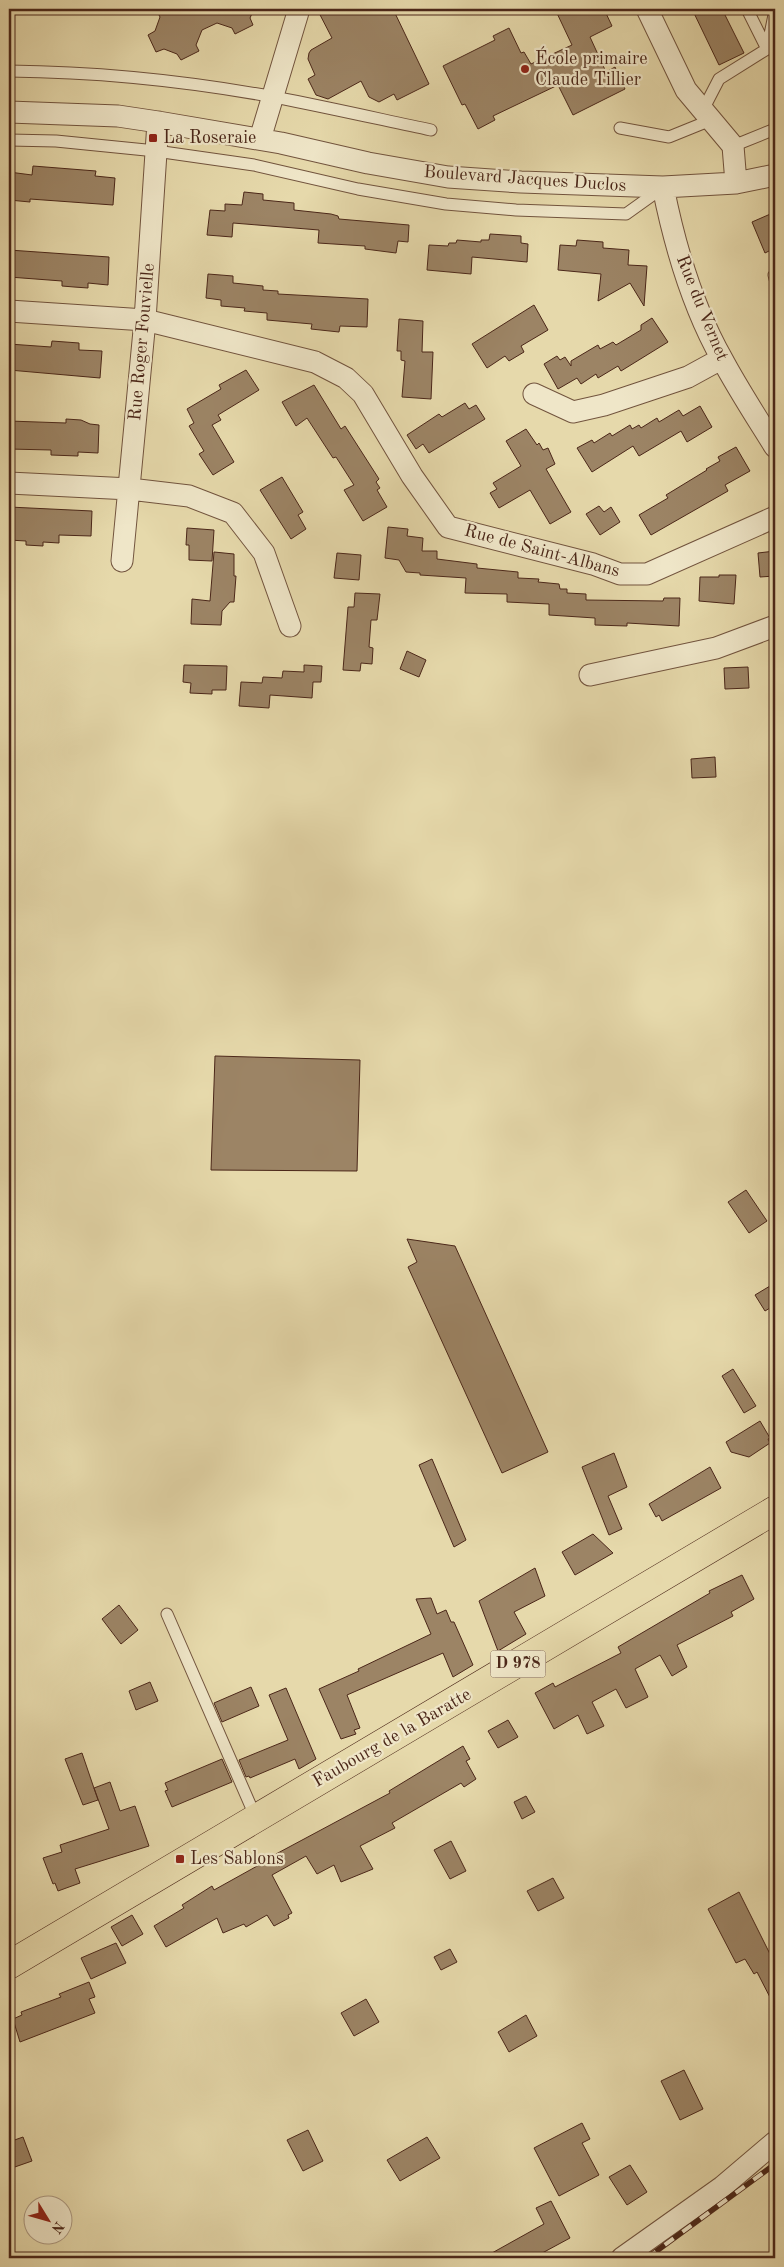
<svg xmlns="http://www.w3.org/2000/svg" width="784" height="2267" viewBox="0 0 784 2267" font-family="'Old Standard TT',serif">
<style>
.building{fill:#9c8465;stroke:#4b2719}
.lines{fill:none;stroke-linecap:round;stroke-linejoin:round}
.lane-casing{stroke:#72543e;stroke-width:13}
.street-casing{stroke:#72543e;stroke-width:23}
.primary-casing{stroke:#4b2719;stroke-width:29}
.lane{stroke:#efe6c8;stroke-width:11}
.street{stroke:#efe6c8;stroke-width:21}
.primary{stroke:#e6d9ab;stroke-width:28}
.rail-casing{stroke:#4b2719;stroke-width:5.5}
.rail{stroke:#efe6c8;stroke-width:4;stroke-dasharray:11;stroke-linecap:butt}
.poi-dot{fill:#8f2418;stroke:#efe6c8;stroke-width:2}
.labels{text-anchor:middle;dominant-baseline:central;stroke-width:4.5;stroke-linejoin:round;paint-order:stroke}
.shield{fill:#efe6c8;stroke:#7c604e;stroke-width:1}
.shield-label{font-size:16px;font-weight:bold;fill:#4b2719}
.poi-label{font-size:18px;fill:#4b2719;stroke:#efe6c8;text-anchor:start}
.street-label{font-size:18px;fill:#4b2719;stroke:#efe6c8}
</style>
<rect width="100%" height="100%" fill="#e6d9ab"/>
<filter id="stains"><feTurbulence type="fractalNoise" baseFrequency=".004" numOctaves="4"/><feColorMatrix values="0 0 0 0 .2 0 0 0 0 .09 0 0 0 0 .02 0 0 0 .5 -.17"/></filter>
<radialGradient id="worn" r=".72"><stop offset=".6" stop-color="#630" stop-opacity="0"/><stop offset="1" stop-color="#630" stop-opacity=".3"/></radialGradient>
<path class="building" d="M156,9H254L250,18L253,25L235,34L232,28L217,23L202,30L196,45L199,51L181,60L177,54L164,49L156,52L148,35L155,31L160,17Z
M317,9H393L429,84L397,100L394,94L379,102L369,97L361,81L328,99L316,95L308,79L315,75L308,59L309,53L311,50L332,38Z
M555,9H604L612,26L590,37L606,72L615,67L625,89L573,115L558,85L493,116L495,120L478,129L465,104L462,105L443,66L495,40L493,36L509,28L521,53L524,52L531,64L572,45Z
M692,9H722L744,53L719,65Z
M33,166L96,171L95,176L115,178L113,205L30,199V202L9,200V172L32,175Z
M244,192L263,194V200L294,203V210L331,214L338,216L339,219L409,225L408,242L398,241L396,253L365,249V246L318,243L319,230L233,223L232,237L207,235L210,210L225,211V204L242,205Z
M775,212V248L765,253L752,222Z
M490,234L521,236V243L528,244L527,262L472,257L471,274L427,270L429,245L448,246L449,243H456L457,240L481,242V240H489Z
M577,240L603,242V248L629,250L628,265L647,266L644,306L630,283L598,301L601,274L558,270L560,245L576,246Z
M9,250L109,257L108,285L88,283V288L74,287L62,286V281L9,277Z
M208,274L233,276V283L263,286V290L278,291V294L368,299L367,327L340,326L339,332L311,329L312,324L267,320V313L244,311L245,308L221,306V300L206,298Z
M534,305L548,330L521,346L524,352L509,361L505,356L487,368L472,344Z
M652,318L668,342L621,371L618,366L598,378L596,374L581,384L577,378L558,389L544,364L557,356L560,360L565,357L571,366V361L598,345L600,349L613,342L616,345L641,330V325Z
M399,319L423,321L422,352H433L431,399L402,397L405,361L401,360V351H397Z
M52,341L79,343V350L102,351L100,378L9,370V344L51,347Z
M246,370L259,390L218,415L221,420L212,425L234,462L213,475L199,454L204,451L189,426L194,423L187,409L221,389L219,385Z
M314,385L341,429L345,426L379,479L376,482L380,488L377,490L387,507L363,521L344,490L354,485L336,457L333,458L307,418L296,426L282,402Z
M465,403L469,409L476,405L485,419L429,453L423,444L416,449L407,435L439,414L442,417Z
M700,406L712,427L687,442L681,431L639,456L633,446L592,472L577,448L592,440L594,443L610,433L612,436L630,425L632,429L639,425L641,428L657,418L659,422L679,410L683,416Z
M66,419L81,420L90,424L99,425L98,453L78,452V456L51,455V450L9,449V421L66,423Z
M526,429L537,445L539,443L543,450L548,448L555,464L546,469L571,512L550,524L530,490L499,508L490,493L497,489L493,483L521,466L506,441Z
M736,447L750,471L725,485L728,491L651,535L639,515L668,498L666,495L707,470L706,469L720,461L718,457Z
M282,477L303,512L298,515L306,529L291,539L260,490Z
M599,506L604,512L611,507L620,522L600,535L586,514Z
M9,507L92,511L91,536L59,535V543L43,542V546L26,545V541L9,540Z
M388,527L408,529L407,536L423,538L422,551H437V559L477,564V568L518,572V578L539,579L538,582L559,584L560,589H567V593L586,594V600L663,601L664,598H680L679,626L627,623V626L595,625V618L549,615V604L507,602V594L465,593L466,578L420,575V573L406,572L399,560L385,558Z
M187,528L214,530L212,561L189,560V545H186Z
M775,551V576L760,577L758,553Z
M214,552L234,554V576H236L234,602H230L222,611L221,625L191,624L192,599L210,601Z
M337,553L361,555L359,580L334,578Z
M719,575H736L734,604L699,601L700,577H719Z
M355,593L380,594L377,620H371L369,647L373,648L372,664L361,663L360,671L343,670L348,607H354Z
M407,651L426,660L419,677L400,669Z
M184,665L227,666L226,690H212V694L190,693L191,683L183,682Z
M304,665L322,666L321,682H313L312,698L270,695L269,708L239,706L241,682L262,683L263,677L282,678L283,671L304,672Z
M748,667L749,688L725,689L724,668Z
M715,757L716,777L692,778L691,759Z
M215,1056L360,1060L357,1171L211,1170Z
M746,1190L767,1221L749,1233L728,1202Z
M407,1239L455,1246L548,1452L502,1473L408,1267L417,1262Z
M775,1283V1305L765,1311L755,1295Z
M733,1369L756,1406L744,1413L722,1376Z
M760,1421L770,1438L768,1439L770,1443L749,1457L731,1452L726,1442Z
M614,1453L627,1487L608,1496L622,1529L609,1535L582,1467Z
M432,1459L466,1540L454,1547L419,1465Z
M710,1467L721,1488L662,1521L659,1515L656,1517L649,1504Z
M593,1534L613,1553L575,1575L562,1552Z
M535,1568L545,1596L514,1612L526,1634L498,1651L479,1601Z
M742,1575L754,1599L731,1612L733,1616L677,1645L687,1667L672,1676L660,1655L635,1669L648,1697L626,1708L616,1689L592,1702L604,1726L587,1734L578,1715L554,1729L535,1693L553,1683L555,1687L621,1653L618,1647L710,1593L709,1591Z
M431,1598L437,1614L446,1610L451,1622H454L473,1665L453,1677L443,1653L347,1695L360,1728L354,1730L356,1734L341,1739L319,1689L359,1671L358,1669L431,1634L416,1599Z
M119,1605L138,1630L121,1644L102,1619Z
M150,1682L158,1701L136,1710L129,1691Z
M251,1687L259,1706L222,1722L214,1703Z
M286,1688L316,1759L299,1769L295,1759L250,1778L249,1776L246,1777L239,1760L288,1740L269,1695Z
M508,1720L518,1737L498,1748L488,1731Z
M463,1746L470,1759L466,1761L476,1779L464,1787L461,1783L392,1823L395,1828L360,1846L373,1869L341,1882L334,1865L317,1874L306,1856L272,1875L292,1913L288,1915L289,1918L274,1926L267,1915L246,1927L244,1924L223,1933L217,1918L166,1947L154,1926L184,1908L182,1905L212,1886L214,1890L277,1855L276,1854L390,1793L389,1791Z
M82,1753L98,1800L83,1805L65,1759Z
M222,1759L232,1782L172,1807L165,1791L168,1790L165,1783Z
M110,1782L120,1811L135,1806L149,1846L75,1869L80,1883L58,1891L55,1883L53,1884L43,1858L62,1852L60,1845L109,1829L94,1788Z
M526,1796L535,1812L522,1819L514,1802Z
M451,1841L466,1871L450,1879L434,1850Z
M553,1878L564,1898L538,1911L527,1891Z
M739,1892L775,1964V2007L757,1972L754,1974L745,1959L736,1963L708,1909Z
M132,1915L143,1934L122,1946L111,1927Z
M116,1943L126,1963L91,1979L81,1958Z
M450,1949L457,1962L441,1970L434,1957Z
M89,1982L95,1997L89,1999L95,2013L20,2042L13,2019L22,2015L21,2012L61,1997L59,1994Z
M366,1999L379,2022L354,2036L341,2013Z
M526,2015L537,2036L509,2052L498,2032Z
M684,2070L703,2109L680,2120L661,2081Z
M582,2123L590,2139L582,2143L599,2175L559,2196L534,2148Z
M308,2130L323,2161L303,2171L287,2140Z
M23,2137L32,2161L9,2169V2142Z
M427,2137L440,2158L400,2181L387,2160Z
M630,2165L647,2192L627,2205L609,2177Z
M551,2201L570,2238L533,2258H483L544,2224L536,2208Z"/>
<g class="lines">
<defs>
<path id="lane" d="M747,9L767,49
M9,71C97,72 187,81 274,97C326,107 379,119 431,130
M703,110L719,79L767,49L775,10
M620,128L669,137L711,120
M9,140L56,141L156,151L254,165L358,189L446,204L516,210L626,214L661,189
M733,146L775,129
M775,275H774L775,279
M167,1614L256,1818"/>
<path id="street" d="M647,9L686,90L733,146L736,183
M9,112L118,116L158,122L281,143L368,163L448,177L521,182L663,187L736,183L775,175
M260,139L299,9
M663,187C675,247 692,306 722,359C738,389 757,418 775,447
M9,311L145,320L315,362L346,378L363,394L412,476L448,527L593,564L620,574H647L775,517
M534,394L573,412L604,405L688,377L721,359
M9,483L130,489L189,496L233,513L264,553L290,626
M122,561L145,320L158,122
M590,675L716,648L775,626
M622,2258L722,2187L775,2142"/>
<path id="primary" d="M9,1965L775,1510"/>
</defs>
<use href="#lane" class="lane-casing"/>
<use href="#street" class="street-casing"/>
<use href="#primary" class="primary-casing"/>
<use href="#lane" class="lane"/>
<use href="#street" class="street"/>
<use href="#primary" class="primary"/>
<defs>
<path id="rail" d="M647,2258L775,2164"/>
</defs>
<use href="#rail" class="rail-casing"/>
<use href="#rail" class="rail"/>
</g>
<g class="poi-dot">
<circle cx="525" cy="69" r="5"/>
<rect x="148" y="133" width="10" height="10" rx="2.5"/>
<rect x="175" y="1854" width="10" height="10" rx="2.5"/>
</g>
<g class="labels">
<rect class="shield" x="490.5" y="1650.5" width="55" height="27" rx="4"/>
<g class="shield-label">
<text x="518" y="1664">D 978</text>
</g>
<g class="poi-label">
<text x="535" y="59">École primaire<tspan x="535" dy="21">Claude Tillier</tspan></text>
<text x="163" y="138">La Roseraie</text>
<text x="190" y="1859">Les Sablons</text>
</g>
<g class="street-label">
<text transform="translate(525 179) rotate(4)">Boulevard Jacques Duclos</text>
<text transform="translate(702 308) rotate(68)">Rue du Vernet</text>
<text transform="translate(142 342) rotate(-85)">Rue Roger Fouvielle</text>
<text transform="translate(542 551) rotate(15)">Rue de Saint-Albans</text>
<text transform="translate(392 1738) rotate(-30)">Faubourg de la Baratte</text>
</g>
</g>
<rect width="784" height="2267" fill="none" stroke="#e6d9ab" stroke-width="30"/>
<rect x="10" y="10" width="764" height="2247" fill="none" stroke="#4b2719" stroke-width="2.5"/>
<rect x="15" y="15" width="754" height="2237" fill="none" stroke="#4b2719"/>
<g transform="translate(48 2220) rotate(127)"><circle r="24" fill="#efe6c8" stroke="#ad9a82"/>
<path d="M0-4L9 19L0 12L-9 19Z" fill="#8f2418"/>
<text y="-8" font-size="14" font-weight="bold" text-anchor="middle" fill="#4b2719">N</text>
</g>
<rect width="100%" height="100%" filter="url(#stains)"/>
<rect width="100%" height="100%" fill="url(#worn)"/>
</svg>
